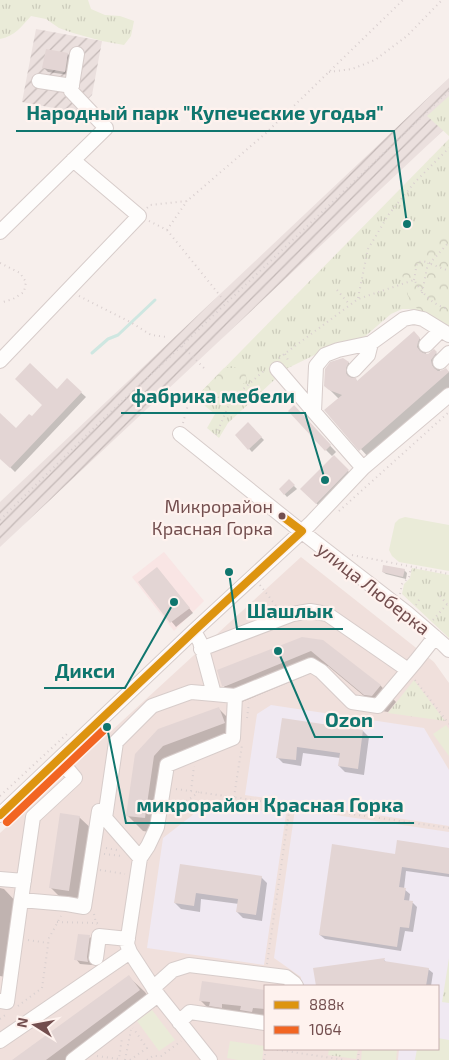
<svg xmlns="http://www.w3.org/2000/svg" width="449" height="1060" viewBox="0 0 449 1060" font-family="'Exo 2',sans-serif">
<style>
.residential{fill:#f0e0dc;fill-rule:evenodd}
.commercial{fill:#f9e5e4}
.industrial{fill:url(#industrial-furrows)}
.education{fill:#f0e9f2}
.grass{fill:url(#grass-tufts)}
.forest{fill:url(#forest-crowns)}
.pitch{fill:#eaebd8}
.shadow{fill:#0003}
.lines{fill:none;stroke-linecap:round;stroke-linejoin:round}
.stream{stroke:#cee7e1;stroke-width:3}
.building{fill:#e3d5d4}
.minor-casing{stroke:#d7ccca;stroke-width:16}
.path{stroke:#d9cfcf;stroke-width:2;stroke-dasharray:1 4;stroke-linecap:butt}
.minor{stroke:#fefdfc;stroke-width:14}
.bus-1-casing{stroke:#fef2ee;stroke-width:11}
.bus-2-casing{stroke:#fef2ee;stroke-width:11}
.bus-1{stroke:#dd9410;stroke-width:8}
.bus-2{stroke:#f26522;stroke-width:8}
.bus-dot{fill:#734e4e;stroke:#fef2ee;stroke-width:2}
.labels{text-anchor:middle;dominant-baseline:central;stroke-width:4.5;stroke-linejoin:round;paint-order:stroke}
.bus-label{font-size:18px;fill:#734e4e;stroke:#fef2ee;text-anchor:end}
.street-label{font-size:19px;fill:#734e4e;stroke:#fef2ee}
.leader{fill:none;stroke:#0f766e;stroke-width:2}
.callout-dot{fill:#0f766e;stroke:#fef2ee;stroke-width:2}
.callout-label{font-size:20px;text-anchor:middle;font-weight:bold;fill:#0f766e;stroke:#fef2ee;stroke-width:4.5;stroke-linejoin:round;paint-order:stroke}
</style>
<defs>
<pattern id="industrial-furrows" width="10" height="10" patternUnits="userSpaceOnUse" patternTransform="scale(1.25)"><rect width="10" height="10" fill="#ebe0de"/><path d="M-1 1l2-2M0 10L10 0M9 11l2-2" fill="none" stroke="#c3b8b6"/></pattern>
<pattern id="grass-tufts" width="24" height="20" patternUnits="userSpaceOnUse" patternTransform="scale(1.25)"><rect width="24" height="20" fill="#eaebd8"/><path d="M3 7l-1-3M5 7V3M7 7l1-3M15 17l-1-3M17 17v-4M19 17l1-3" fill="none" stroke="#cccbbb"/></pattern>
<pattern id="forest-crowns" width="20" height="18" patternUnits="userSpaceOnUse" patternTransform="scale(1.25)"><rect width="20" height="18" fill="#eaebd8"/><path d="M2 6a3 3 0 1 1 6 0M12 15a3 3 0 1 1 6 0" fill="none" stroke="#cccbbb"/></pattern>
</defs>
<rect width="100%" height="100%" fill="#f7efec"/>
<path class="residential" d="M301,557L434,662L449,683V1060H0V833ZM265,986H438V1049H265Z"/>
<path class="commercial" d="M164,552L204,601L174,631L132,577Z"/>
<path class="industrial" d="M36,29L102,41L92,95L75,112L22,102Z
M449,78V125L0,547V502Z"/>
<path class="education" d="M271,705L424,728L449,770V826L245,795L257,714Z
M208,803L286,814L264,965L147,948L163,838Z
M295,809L449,832V1060H398L399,1049H438V986H300L301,977L274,958Z"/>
<path class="grass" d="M0,0H88L91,9L105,15L120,16L134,21L131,36L124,45L102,41L73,33L59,28L46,19L31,16C23,25 14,37 0,39Z
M449,96V136L427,116Z
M449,139V330L417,312L410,309H402L391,314L362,339L337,344L286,369L228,423L219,438L207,428L215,414L195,398Z
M412,568L449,575V638L402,594L404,584L410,578Z
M414,680L445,721L388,713Z
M449,958V1003L442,1002Z
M329,1049H358L356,1059L328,1055Z"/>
<path class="forest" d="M449,226V326L411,305L401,271Z
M224,368H244L247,380L241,386L230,380L223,384L227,391C219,398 213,402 202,404L195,398Z"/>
<path class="pitch" d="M405,517L449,525V571L399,562L392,556L389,550L395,523L399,519Z
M446,725L449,729V756L433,734Z
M152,1010L175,1040L159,1051L137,1021Z
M438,1038L449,1040V1060H415L417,1049H438Z
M230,1041L264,1046L262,1060H238L227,1058Z
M362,1049H389L397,1050L396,1060H361Z"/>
<path class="shadow" d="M68,54L72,58L69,75L48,72L43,67Z
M414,333L423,342L426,351V355H428L434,351L445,362L440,369V372L446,370L449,372V388L369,458L326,410L339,399L325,385L348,362L357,372L354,378V380H356L358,382Z
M67,380L86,397L15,472L0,457V415L16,430L32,418Z
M300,413L336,452L332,456L326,450Z
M248,424L264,440L252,452L236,435Z
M334,457L354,477L322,509L302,489Z
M289,481L297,489L287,497L280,489Z
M404,570L407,573L406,579L386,574L383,572Z
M161,573L193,613L176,627L139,582Z
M302,639L380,685L396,702L388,712L382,711L328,666L242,702H239L223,685Z
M219,709L235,725L240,739L179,762L170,772L161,834L143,831L127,815L136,754Z
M283,719L363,731L369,737L364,775L345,772L339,766L340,758L303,753L301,766L283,763L277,757Z
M79,817L96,833L85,906L66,903L50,887Z
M449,849V877L406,871L404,889L410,894L409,902L413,903L417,907L413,932L405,931L401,951L325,939L320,935L396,855Z
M181,865L261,877L267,883L262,921L243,918L237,912L239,904L201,899L200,912L181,909L175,903Z
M0,888L4,889L20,906L10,978L0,976Z
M90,937L94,941L92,965L80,964L76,959Z
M384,960L387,963L428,969L433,973L431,986H317L314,970Z
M129,977L145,992L155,1007L82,1060H14Z
M203,983L265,991V1027L217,1017L200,1000Z"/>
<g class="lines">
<path class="stream" d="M92,353L108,339L118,335L155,300"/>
</g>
<path class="building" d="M46,49L68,53L65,72L42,68Z
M414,331L420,338L418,342L417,347L420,351L423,353L428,354L434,349L437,352L431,360L432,365L434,368L438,371L443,370L446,368L449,372L359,451L324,410L342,395L329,390L324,386L325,369L330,362L343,358L349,362L346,368V373L348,376L352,378H356L357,381Z
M30,363L57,389L67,378L82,392L10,468L0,459V413L16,428L29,414L32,416L42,405L15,379Z
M294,405L331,445L325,451L288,411Z
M248,422L262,437L248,450L235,435Z
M334,455L349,470L316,504L300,489Z
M289,479L295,485L284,495L279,489Z
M383,565L405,569L403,577L382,572Z
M157,567L190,608L170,623L138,582Z
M302,637L323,640L381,685L372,696L364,695L311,651L226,686H222L217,670Z
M219,707L225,723L163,746L154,756L145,818L126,816L135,754L158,729Z
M282,718L363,730L358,769L338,766L340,753L297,747L296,760L276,758Z
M60,813L80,816L69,891L49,888Z
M397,840L449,848V874L402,867L399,887L406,888L404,900L413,901L409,928L400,927L397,947L319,935L332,844L395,854Z
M180,864L262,876L256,915L236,912L238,899L196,893L194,906L174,903Z
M78,934L90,935L87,957L88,962L74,960Z
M385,958L384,961L429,968L426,986H316L313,968Z
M129,975L140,990L46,1060H12Z
M202,981L265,990V1009L253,1008L252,1012L240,1010L241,1006L222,1004V1008L209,1006L210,1002L199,1001Z"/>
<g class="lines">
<defs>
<path id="minor" d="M39,81L72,86
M0,232L106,128L71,91L77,54
M426,345L441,330
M0,361L139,216L73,160
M440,362L449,353
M277,369L314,412
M354,370L368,355L371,343
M180,434L297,528L407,613L444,645L449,650
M363,468L314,412L316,366L325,355L338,350L371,343L404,319L414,317L423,319L449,335
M201,649L293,614L310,611L327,614L408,670
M235,696L311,665L321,671L352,702L378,706L416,661L435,637
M0,815L194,631L310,524L363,468L449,395
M105,818L116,742L152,706L191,692L214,694
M140,858L127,944L130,952L158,995L210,1060
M0,879L24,881
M21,900L33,817L75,778L59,759
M96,958L99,936L128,939
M153,988L173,970L189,965L286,977L294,983L296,986
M0,1001L7,1002L21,900L67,904L84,907L99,811L140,858L148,846L157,827L167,765L233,738L235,696L214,694L200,642L194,631
M179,1022L190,1012L265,1023
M0,1041L130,952
M73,1060L158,995"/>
</defs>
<use href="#minor" class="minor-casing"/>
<path class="path" d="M329,72L352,69L375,60L407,36L442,0
M147,208L150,205L187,201L266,133L403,0
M149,221L167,230L187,201
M167,230L226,303
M0,263L20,273L26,282L24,292L13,299L0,303
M431,264L449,271
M414,280L417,263L422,261L430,263L449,242
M337,290L350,305
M422,293L428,263
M79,296L132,323L151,335L167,337
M358,298L368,249L389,214L415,182L449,148
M182,346L206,370
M285,354L288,360L286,362
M279,358L358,299L414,280C423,294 432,305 449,309
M183,423L189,401
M216,435L231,400L266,369
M339,511L449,412
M0,520L102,420L174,353L449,91
M352,555L449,574
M260,585L277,607
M400,594L402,584L409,577L411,567
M440,596L447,604
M416,605L420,598
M433,620L449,602
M415,680L449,724
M247,718L249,703
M176,789L449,828
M191,791L194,766
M0,796L68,733
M234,797L242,745
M170,813L199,792
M106,848L117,850L116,848
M104,854L122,856
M100,870L125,874
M94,914L96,923H100
M57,922L96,923L97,924
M28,940L48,943
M267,964L290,805
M18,1006L42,988L49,938L61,916
M0,1019L8,1013
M272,1049L345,1060
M97,1056L119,1059L122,1038
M125,1060L131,1030
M130,1060L147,1048L133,1028
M147,1060L153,1056H161L181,1041
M264,1060L266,1049
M358,1060L359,1049"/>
<use href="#minor" class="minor"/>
<defs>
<path id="bus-1" d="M0,815L194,631L302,531L282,516"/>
<path id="bus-2" d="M7,822L107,727"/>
</defs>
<use href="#bus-1" class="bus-1-casing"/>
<use href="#bus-2" class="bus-2-casing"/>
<use href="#bus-1" class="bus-1"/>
<use href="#bus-2" class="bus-2"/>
</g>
<circle class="bus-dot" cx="282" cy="516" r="4.5"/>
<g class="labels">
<g class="bus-label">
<text x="273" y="506">Микрорайон<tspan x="273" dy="22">Красная Горка</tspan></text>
</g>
<g class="street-label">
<text transform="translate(374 588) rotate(38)">улица Люберка</text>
</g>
</g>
<path class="leader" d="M407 224L394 131H16M325 480L305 413H121M229 572L237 629H343M174 602L125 688H44M278 651L315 737H383M107 727L126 823H414"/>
<g class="callout-dot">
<circle cx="407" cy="224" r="5"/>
<circle cx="325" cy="480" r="5"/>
<circle cx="229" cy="572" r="5"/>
<circle cx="174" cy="602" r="5"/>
<circle cx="278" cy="651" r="5"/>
<circle cx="107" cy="727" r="5"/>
</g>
<g class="callout-label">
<text x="205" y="120">Народный парк "Купеческие угодья"</text>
<text x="213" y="403">фабрика мебели</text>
<text x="290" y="618">Шашлык</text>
<text x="85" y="678">Дикси</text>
<text x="349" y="727">Ozon</text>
<text x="270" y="812">микрорайон Красная Горка</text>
</g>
<rect x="264" y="985" width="175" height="65" fill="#fef2ee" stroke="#c6b0ae"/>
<rect x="274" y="1001" width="25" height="8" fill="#dd9410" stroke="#c6b0ae"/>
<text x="309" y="1010" font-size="15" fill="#734e4e">888к</text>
<rect x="274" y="1026" width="25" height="8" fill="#f26522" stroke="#c6b0ae"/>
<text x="309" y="1035" font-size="15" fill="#734e4e">1064</text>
<g transform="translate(35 1025) rotate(281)" stroke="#fef2ee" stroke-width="4" paint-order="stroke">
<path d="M0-4L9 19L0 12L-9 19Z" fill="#734e4e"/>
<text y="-8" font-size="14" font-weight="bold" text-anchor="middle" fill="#734e4e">N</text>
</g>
</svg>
